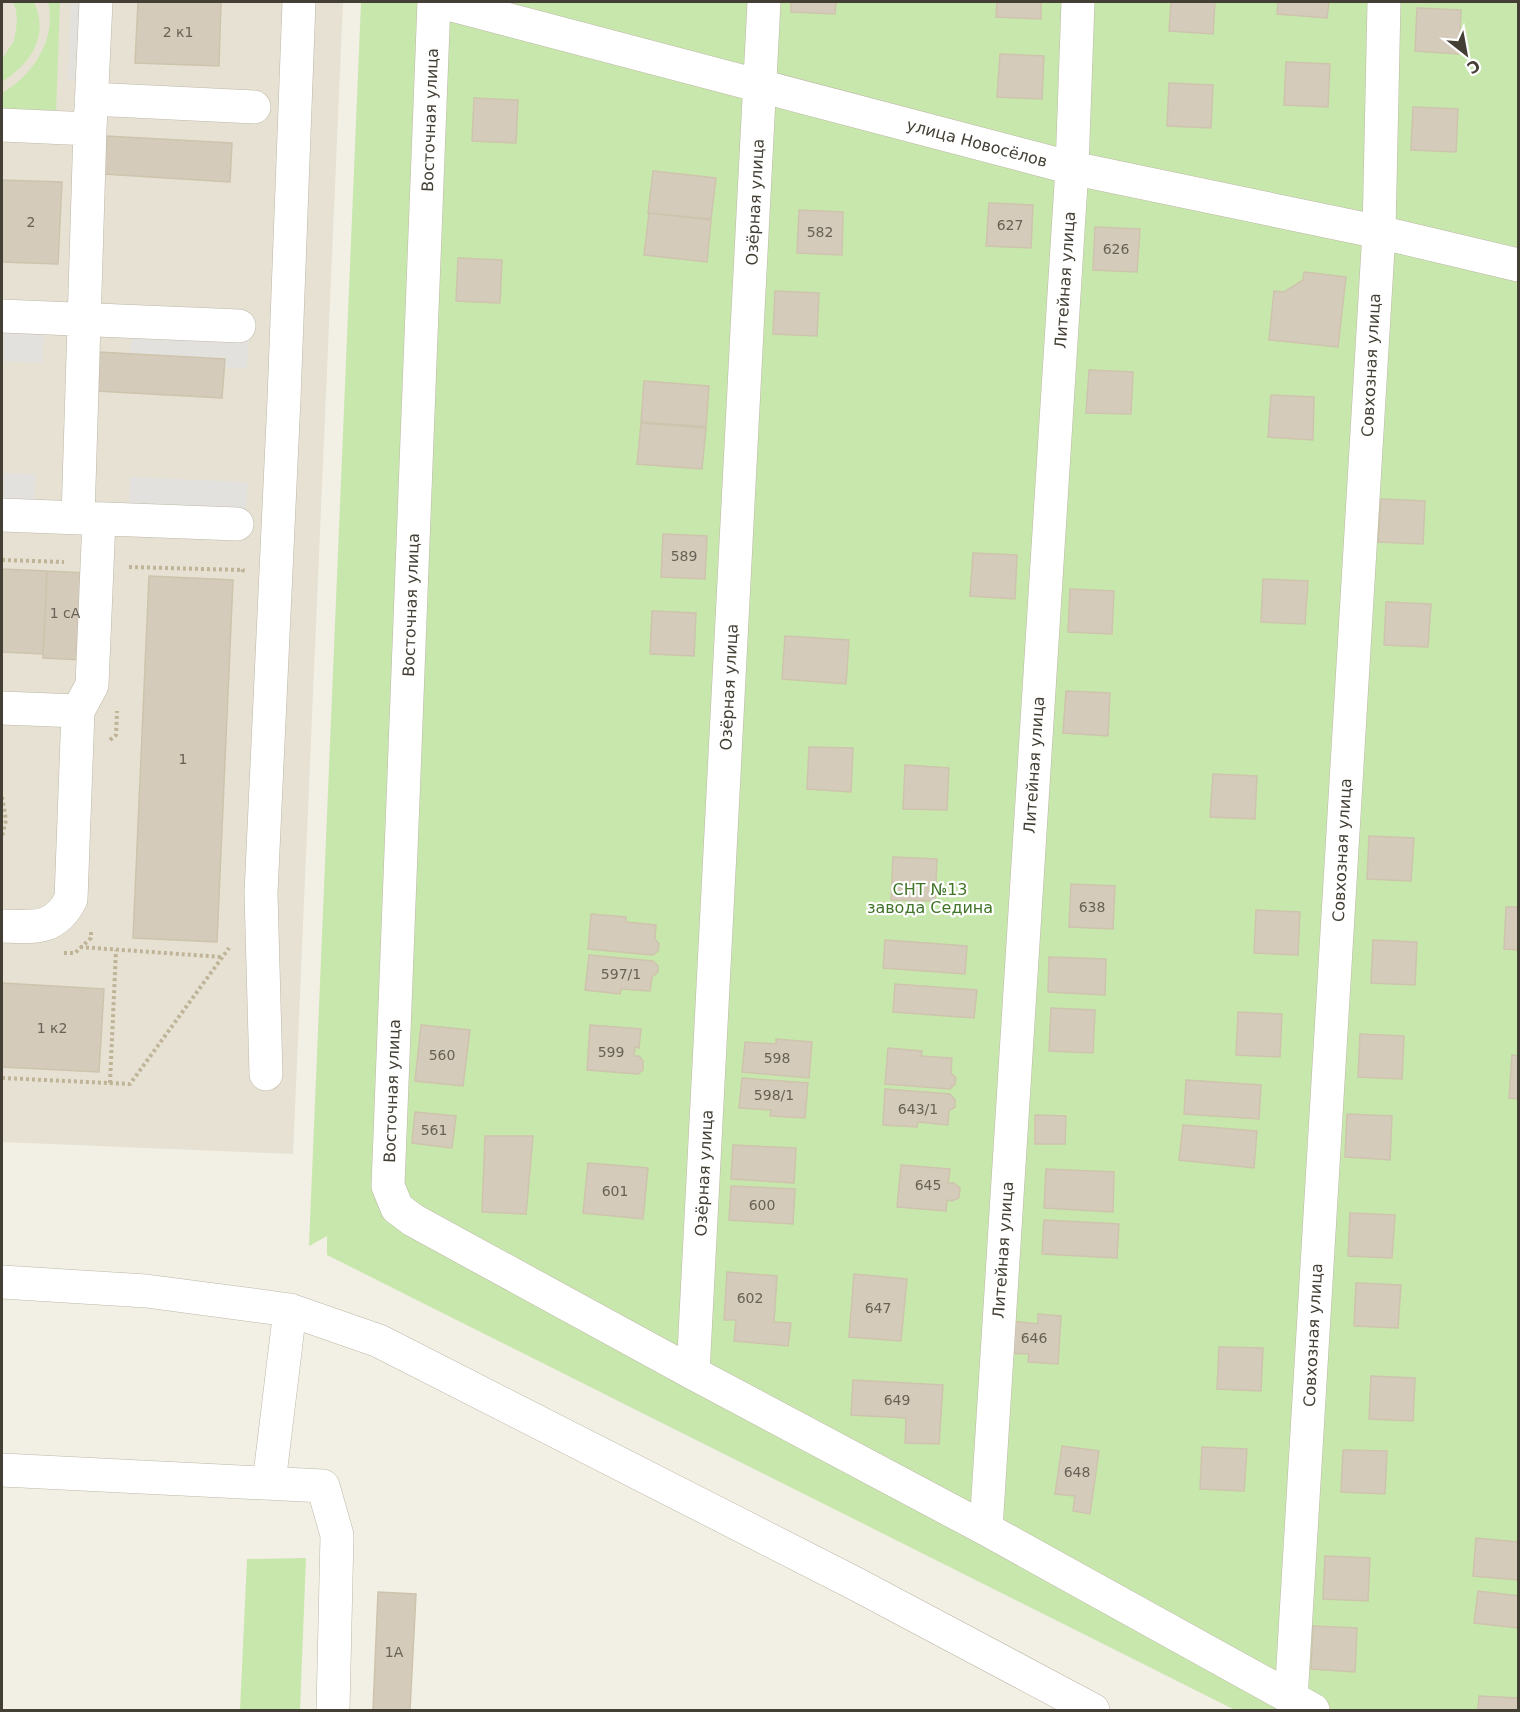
<svg xmlns="http://www.w3.org/2000/svg" width="1520" height="1712" viewBox="0 0 1520 1712" font-family="'DejaVu Sans',sans-serif">
<style>
.residential{fill:#e6e1d2}
.green{fill:#c8e7ad}
.parking{fill:#e3e1dd}
.building{fill:#d4cbba;stroke:#cec4ad;stroke-width:1.5}
.lines{fill:none;stroke-linecap:round;stroke-linejoin:round}
.minor-casing{stroke:#bdb7a7;stroke-width:34}
.path{stroke:#bfb498;stroke-width:4;stroke-dasharray:3 3;stroke-linecap:butt}
.minor{stroke:#fff;stroke-width:33}
.labels{text-anchor:middle;dominant-baseline:central;stroke-width:4.5;stroke-linejoin:round;paint-order:stroke}
.number-label{font-size:14px;fill:#686256}
.street-label{font-size:16px;fill:#443f34;stroke:#fff}
.park-label{font-size:16px;fill:#407528;stroke:#fff}
</style>
<rect width="100%" height="100%" fill="#f2efe4"/>
<path class="residential" d="M2,2H343L293,1154L2,1142Z"/>
<path class="green" d="M13,2H34C50,36 30,64 2,82V59L14,41L17,22L16,10Z
M48,2H60L56,114L2,111V93C33,75 57,39 48,2Z
M361,2H1518V1710H1235L327,1255V1236L309,1246Z
M306,1558L300,1710H240L247,1559Z"/>
<path class="parking" d="M71,2H98L96,81L68,80Z
M2,331L44,333L42,363L2,361Z
M131,336L249,340L247,368L130,364Z
M2,473L36,474L34,503L2,502Z
M130,477L248,482L246,510L129,505Z"/>
<path class="building" d="M138,2H221L219,66L135,63Z
M791,2H836L835,14L791,12Z
M997,2H1041V19L996,17Z
M1171,2H1215L1213,34L1169,31Z
M1278,2H1329L1327,18L1277,14Z
M1417,8L1461,10L1459,54L1415,51Z
M1000,54L1044,56L1042,99L997,97Z
M1286,62L1330,64L1328,107L1284,105Z
M1169,83L1213,85L1211,128L1167,126Z
M474,98L518,100L516,143L472,141Z
M1413,107L1458,109L1456,152L1411,150Z
M106,136L232,143L230,182L104,174Z
M653,171L716,178L711,219L648,213Z
M2,180L62,182L58,264L2,262Z
M989,203L1033,205L1031,248L986,246Z
M799,210L843,212L842,255L797,253Z
M649,213L711,220L707,262L644,255Z
M1095,227L1140,229L1137,272L1093,270Z
M458,258L502,260L500,303L456,301Z
M1304,272L1346,277L1338,347L1269,340L1274,291L1284,292L1303,280Z
M775,291L819,293L817,336L773,334Z
M98,352L225,359L222,398L96,391Z
M1089,370L1133,372L1131,414L1086,413Z
M644,381L709,386L706,427L641,422Z
M1271,395L1314,397L1313,440L1268,437Z
M641,423L706,428L702,469L637,464Z
M1381,499L1425,501L1423,544L1378,542Z
M663,534L707,536L705,579L661,577Z
M973,553L1017,555L1015,599L970,596Z
M2,569L47,571L43,654L2,652Z
M47,571L86,573L83,660L43,658Z
M149,576L233,580L217,942L133,938Z
M1263,579L1308,581L1305,624L1261,622Z
M1070,589L1114,591L1112,634L1068,632Z
M1386,602L1431,604L1428,647L1384,645Z
M652,611L696,613L694,656L650,654Z
M785,636L849,640L846,684L782,679Z
M1066,691L1110,693L1108,736L1063,733Z
M809,747L853,748L851,792L807,789Z
M905,765L949,768L947,810L903,809Z
M1213,774L1257,776L1255,819L1210,817Z
M1369,836L1414,838L1411,881L1367,879Z
M893,857L937,859L935,901L891,900Z
M1071,884L1115,886L1113,929L1069,927Z
M1506,907H1518V950L1504,949Z
M1256,910L1300,912L1298,955L1254,953Z
M591,914L626,917V922L656,925L655,939L659,944L658,951L653,955L588,949Z
M885,940L967,946L965,974L883,968Z
M1373,940L1417,942L1415,985L1371,983Z
M589,955L653,961L658,966V972L652,977L650,991L621,989L620,994L585,990Z
M1049,957L1106,959L1105,995L1048,992Z
M2,983L104,989L99,1072L2,1067Z
M895,984L977,990L974,1018L893,1012Z
M1051,1008L1095,1010L1093,1053L1049,1051Z
M1238,1012L1282,1014L1280,1057L1236,1055Z
M421,1025L470,1030L463,1086L415,1081Z
M590,1025L641,1029L639,1048L635,1047L634,1056H639L643,1061V1070L638,1074L587,1070Z
M1360,1034L1404,1036L1402,1079L1358,1077Z
M776,1039L812,1042L809,1078L742,1072L745,1042L776,1044Z
M888,1048L922,1051L921,1056L952,1058L951,1073L956,1078L955,1084L950,1089L885,1084Z
M1512,1055L1518,1056V1099L1509,1098Z
M742,1078L808,1083L805,1118L770,1116L771,1110L739,1108Z
M1186,1080L1261,1085L1259,1119L1184,1114Z
M885,1089L950,1094L955,1100V1107L949,1111L948,1125L918,1122L917,1127L883,1125Z
M415,1112L456,1116L452,1148L412,1143Z
M1347,1114L1392,1116L1390,1160L1345,1157Z
M1035,1115L1066,1116L1065,1144H1035Z
M1183,1125L1257,1131L1254,1168L1179,1160Z
M485,1136H533L526,1214L482,1212Z
M733,1145L796,1148L794,1183L731,1179Z
M588,1163L648,1168L643,1219L583,1213Z
M901,1165L950,1169L948,1183H954L960,1188L959,1198L952,1201L947,1200L946,1211L897,1207Z
M1046,1169L1114,1172L1113,1212L1044,1208Z
M731,1186L795,1189L793,1224L729,1220Z
M1350,1213L1395,1215L1392,1258L1348,1256Z
M1044,1220L1119,1224L1117,1258L1042,1254Z
M727,1272L777,1276L774,1322L791,1323L788,1346L734,1341L736,1320H724Z
M854,1274L907,1279L901,1341L849,1337Z
M1356,1283L1401,1285L1398,1328L1354,1326Z
M1038,1314L1061,1316L1058,1364L1028,1362L1029,1354L1008,1353L1011,1321L1038,1324Z
M1219,1347L1263,1348L1261,1391L1217,1389Z
M1371,1376L1415,1378L1413,1421L1369,1419Z
M853,1380L943,1385L939,1444L905,1443L906,1418L851,1415Z
M1062,1446L1099,1451L1090,1514L1073,1511L1075,1496L1055,1494Z
M1202,1447L1247,1449L1244,1491L1200,1489Z
M1343,1450L1387,1451L1385,1494L1341,1492Z
M1476,1538L1518,1542V1580L1473,1576Z
M1325,1556L1370,1558L1368,1601L1323,1599Z
M1478,1591L1518,1596V1628L1474,1623Z
M378,1592L416,1594L410,1710H373Z
M1313,1626L1357,1628L1355,1672L1311,1669Z
M1479,1696L1518,1698V1710H1478Z"/>
<g class="lines">
<defs>
<path id="minor" d="M434,2L388,1186L397,1208L413,1220L693,1373L986,1529L1313,1710
M441,2L1072,168L1379,232L1518,265
M91,99L254,107
M2,125L90,129
M2,316L239,326
M2,515L237,524
M78,518L90,129L96,2
M2,708L78,711L71,899C55,931 33,927 2,926
M78,711L92,685L99,519
M266,1074L261,893L284,399L299,2
M2,1282L146,1291L290,1310L379,1341L856,1584L1093,1710
M693,1373L764,2
M2,1470L323,1486L337,1535L333,1710
M269,1483L290,1310
M986,1529L1072,168L1078,2
M1291,1699L1379,232L1384,2"/>
</defs>
<use href="#minor" class="minor-casing"/>
<path class="path" d="M2,560L64,562
M129,567L243,570L242,572
M110,740L116,735L117,711
M2,797L6,820L2,836
M80,947L222,957
M64,953H75L91,938V930
M2,1078L130,1084L229,948
M110,1083L116,950"/>
<use href="#minor" class="minor"/>
</g>
<g class="labels">
<g class="number-label">
<text x="178" y="32">2 к1</text>
<text x="31" y="222">2</text>
<text x="1010" y="225">627</text>
<text x="820" y="232">582</text>
<text x="1116" y="249">626</text>
<text x="684" y="556">589</text>
<text x="65" y="613">1 сА</text>
<text x="183" y="759">1</text>
<text x="1092" y="907">638</text>
<text x="621" y="974">597/1</text>
<text x="52" y="1028">1 к2</text>
<text x="611" y="1052">599</text>
<text x="442" y="1055">560</text>
<text x="777" y="1058">598</text>
<text x="774" y="1095">598/1</text>
<text x="918" y="1109">643/1</text>
<text x="434" y="1130">561</text>
<text x="928" y="1185">645</text>
<text x="615" y="1191">601</text>
<text x="762" y="1205">600</text>
<text x="750" y="1298">602</text>
<text x="878" y="1308">647</text>
<text x="1034" y="1338">646</text>
<text x="897" y="1400">649</text>
<text x="1077" y="1472">648</text>
<text x="394" y="1652">1А</text>
</g>
<g class="street-label">
<text transform="translate(430 120) rotate(-88)">Восточная улица</text>
<text transform="translate(977 143) rotate(15)">улица Новосёлов</text>
<text transform="translate(755 202) rotate(-87)">Озёрная улица</text>
<text transform="translate(1065 280) rotate(-86)">Литейная улица</text>
<text transform="translate(1371 365) rotate(-87)">Совхозная улица</text>
<text transform="translate(411 605) rotate(-88)">Восточная улица</text>
<text transform="translate(729 687) rotate(-87)">Озёрная улица</text>
<text transform="translate(1034 765) rotate(-86)">Литейная улица</text>
<text transform="translate(1342 850) rotate(-87)">Совхозная улица</text>
<text transform="translate(392 1091) rotate(-88)">Восточная улица</text>
<text transform="translate(704 1173) rotate(-87)">Озёрная улица</text>
<text transform="translate(1003 1250) rotate(-86)">Литейная улица</text>
<text transform="translate(1313 1335) rotate(-87)">Совхозная улица</text>
</g>
<g class="park-label">
<text x="930" y="889">СНТ №13<tspan x="930" dy="18">завода Седина</tspan></text>
</g>
</g>
<rect width="1520" height="1712" fill="none" stroke="#443f34" stroke-width="6"/>
<g transform="translate(1466 54) rotate(149)" stroke="#ffffff" stroke-width="4.5" paint-order="stroke">
<path d="M0-4.5L10 22L0 15L-10 22Z" fill="#443f34"/>
<text y="-9" font-size="16" font-weight="bold" text-anchor="middle" fill="#443f34">С</text>
</g>
</svg>
